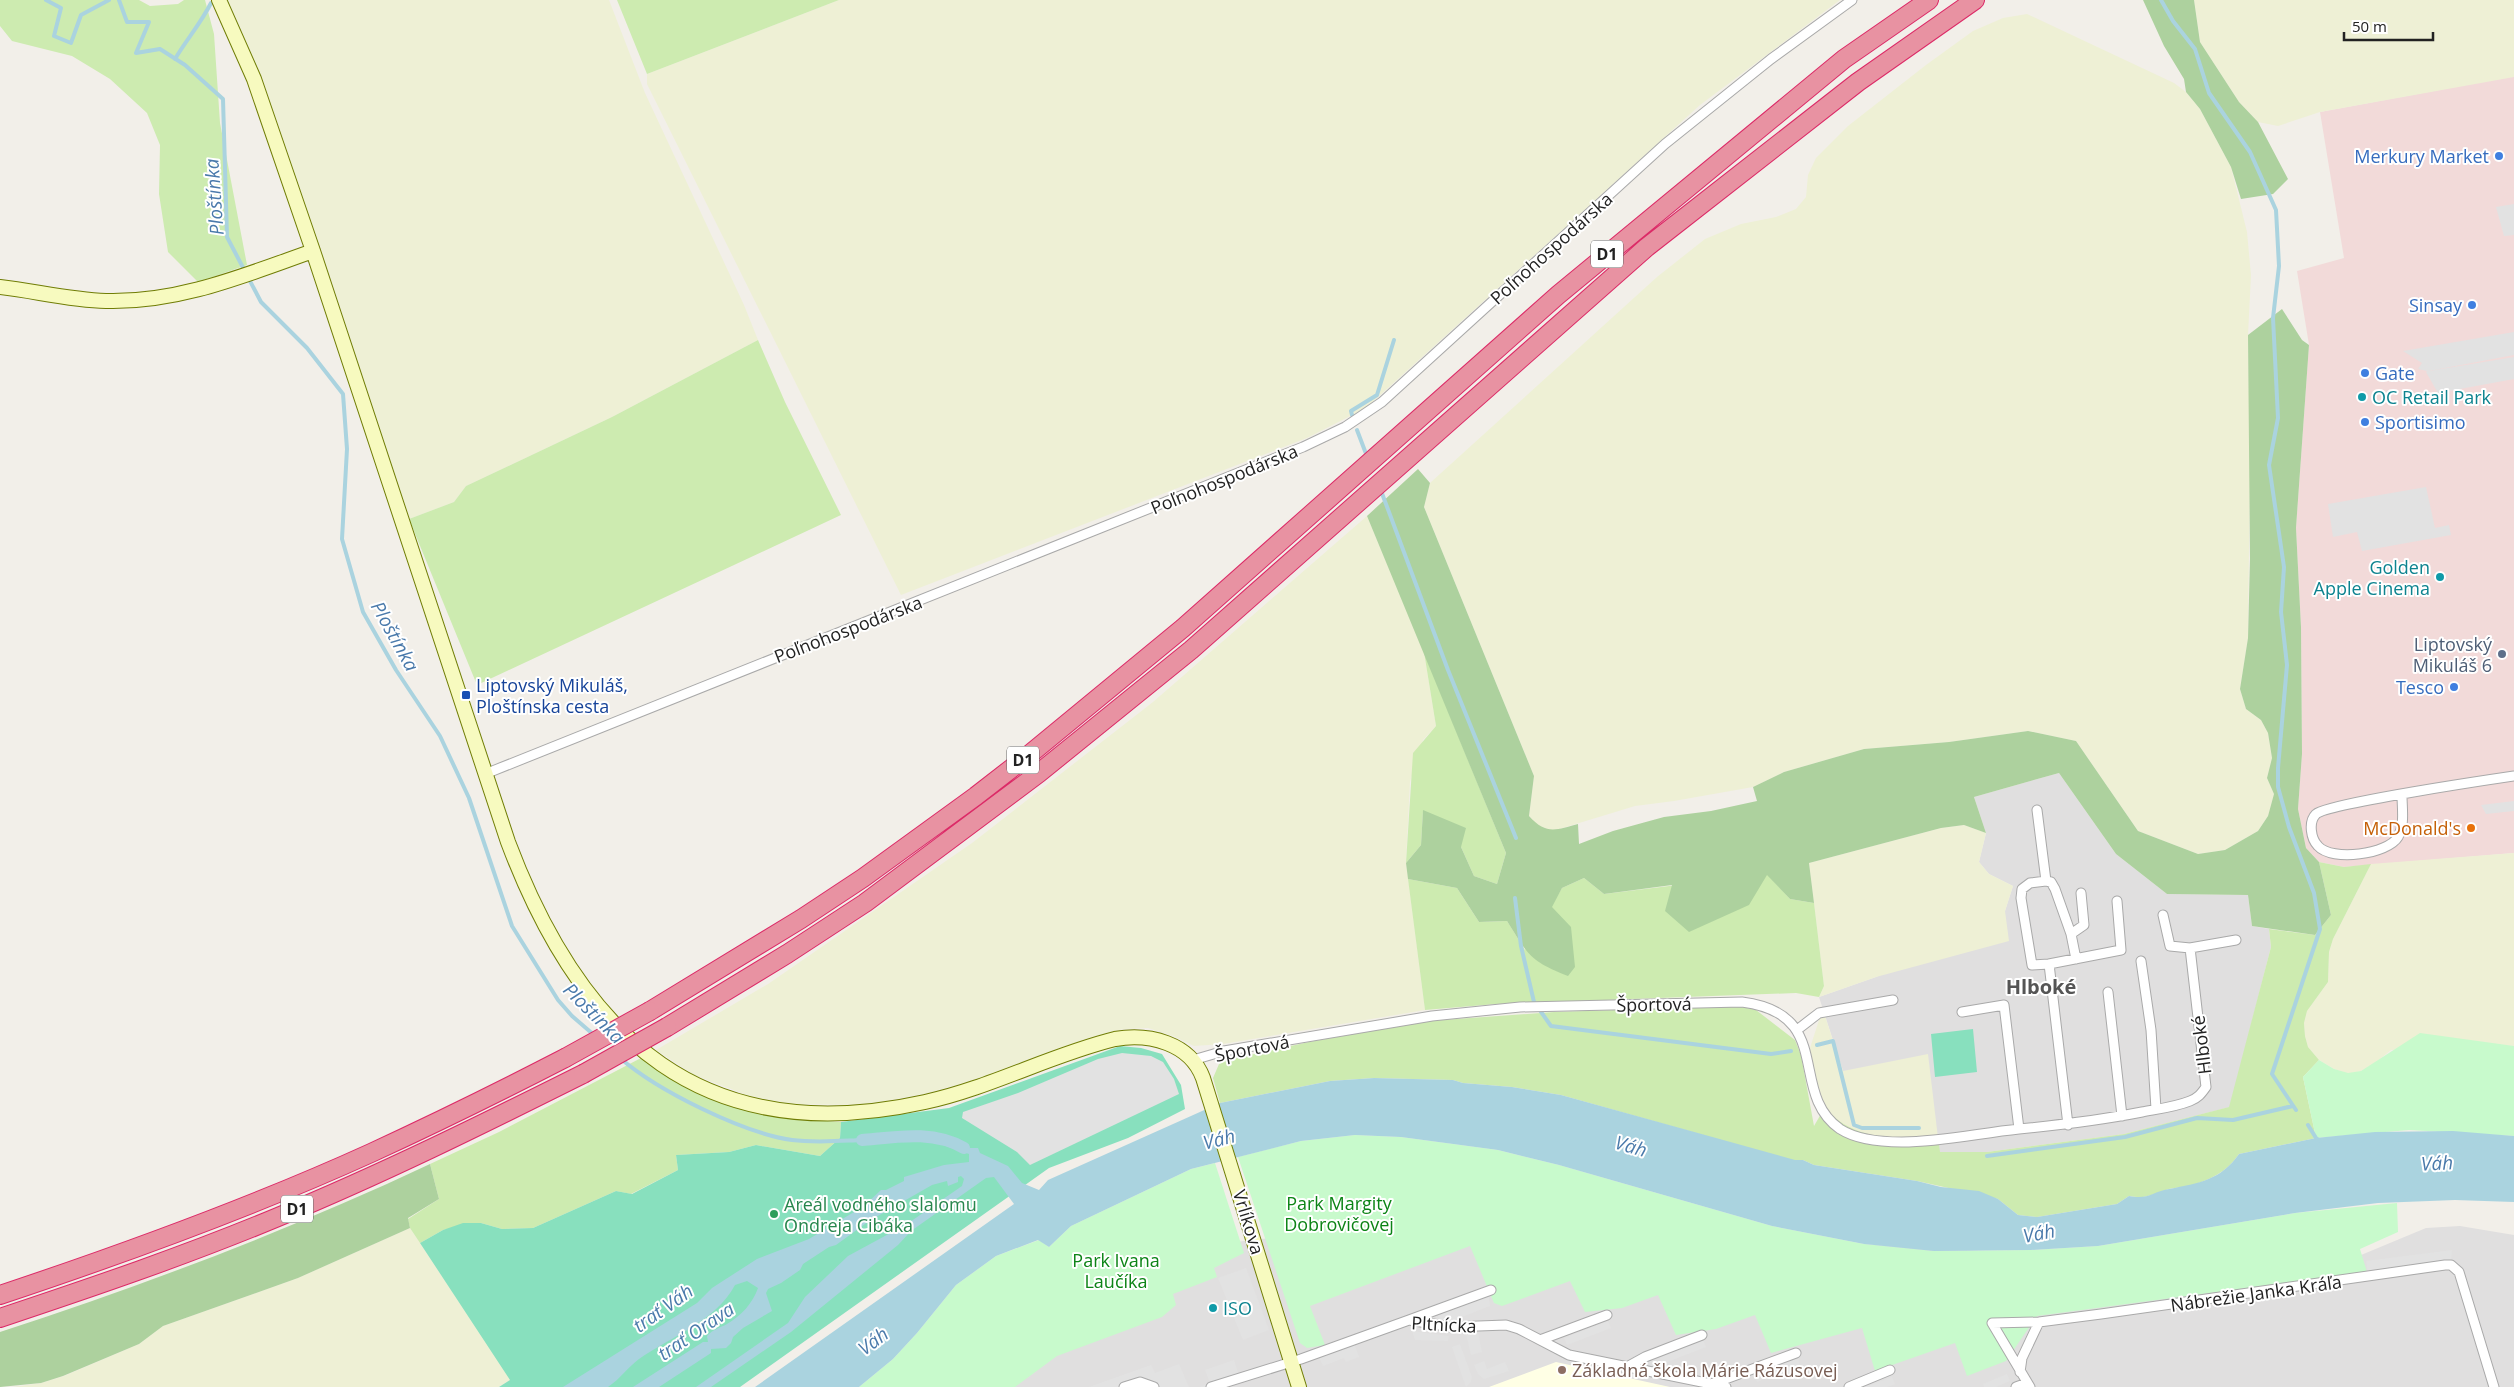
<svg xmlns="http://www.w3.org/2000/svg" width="2514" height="1387" viewBox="0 0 2514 1387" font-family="'Open Sans',sans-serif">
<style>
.residential{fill:#e0dfdf}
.commercial{fill:#f2dad9}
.education{fill:#ffffe5}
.farmland{fill:#eef0d5}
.grass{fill:#cdebb0}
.forest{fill:#add19e}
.park{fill:#c8facc}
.pitch{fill:#88e0be}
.parking{fill:#e2e2e2}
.water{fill:#aad3df}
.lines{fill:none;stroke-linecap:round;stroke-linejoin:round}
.stream{stroke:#aad3df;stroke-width:4}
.canal{stroke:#aad3df;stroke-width:12}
.street-casing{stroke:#a9a9a9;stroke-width:11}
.secondary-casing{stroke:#707d05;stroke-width:16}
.highway-casing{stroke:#dc2a67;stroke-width:20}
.street{stroke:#fff;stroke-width:9}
.secondary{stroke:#f7fabf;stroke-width:14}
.highway{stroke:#e892a2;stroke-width:18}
.highway-bridge-casing{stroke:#dc2a67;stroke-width:20;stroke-linecap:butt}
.highway-bridge{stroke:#e892a2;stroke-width:18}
.shop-dot{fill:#3f7fe0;stroke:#fff;stroke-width:2}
.culture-dot{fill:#0f9aa8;stroke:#fff;stroke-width:2}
.service-dot{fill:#5c6f8a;stroke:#fff;stroke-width:2}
.transit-dot{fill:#1a4fb4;stroke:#fff;stroke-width:2}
.food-dot{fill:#e8710a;stroke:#fff;stroke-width:2}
.leisure-dot{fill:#2e9e5b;stroke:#fff;stroke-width:2}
.education-dot{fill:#8d6e63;stroke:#fff;stroke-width:2}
.labels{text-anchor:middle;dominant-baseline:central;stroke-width:4;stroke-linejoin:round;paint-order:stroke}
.shield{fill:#fff;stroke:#646464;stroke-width:1}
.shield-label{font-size:16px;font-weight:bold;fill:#222}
.shop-label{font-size:18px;fill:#366cbe;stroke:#fff;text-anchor:end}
.street-label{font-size:18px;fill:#222;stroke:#fff}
.culture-label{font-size:18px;fill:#0d838f;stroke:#fff;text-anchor:start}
.service-label{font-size:18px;fill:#4e5e75;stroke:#fff;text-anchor:end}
.transit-label{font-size:18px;fill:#164399;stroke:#fff;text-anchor:start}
.food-label{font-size:18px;fill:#c56008;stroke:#fff;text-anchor:end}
.park-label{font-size:18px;fill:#0c8416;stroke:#fff}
.leisure-label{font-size:18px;fill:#27864d;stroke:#fff;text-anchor:start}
.education-label{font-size:18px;fill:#785e54;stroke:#fff;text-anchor:start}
.water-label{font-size:19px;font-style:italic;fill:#4a7aab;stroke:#fff}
.quarter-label{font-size:20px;font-weight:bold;fill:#555;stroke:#fff}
</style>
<rect width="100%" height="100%" fill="#f2efe9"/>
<path class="residential" d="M2059,773L2116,854L2167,894L2248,895L2252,926L2269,929L2271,947L2230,1107L2124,1134L1987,1152H1940L1843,1071L1819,997L1876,977L2005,911L2013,886L1989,874L1979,862L1986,833L1974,797Z
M1467,1222L2325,1270L2426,1228L2460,1226L2514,1235V1387H934L1210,1245L1270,1238Z"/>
<path class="commercial" d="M2514,76V853L2344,867L2319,862L2306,848L2298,809L2302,754L2301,627L2296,528L2309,345L2297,271L2344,258L2320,112Z"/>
<path class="education" d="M1556,1362L1670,1387H1489Z"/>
<path class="farmland" d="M227,0H609L645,93L744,305L758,340L612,417L466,486L454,502L409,519L333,286L251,54Z
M839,0H1840L1700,105L1366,408L1307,438L901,595L647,84V74Z
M2194,0H2514V77L2320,112L2278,126L2258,122L2239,102L2200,42Z
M2027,14L2174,83L2186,92L2200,109L2231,167L2247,232L2251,275L2248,335L2250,452L2248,638L2240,689L2246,709L2261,720L2268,733L2272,758L2267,778L2274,794L2268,816L2258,831L2225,850L2198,854L2138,831L2076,741L2028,731L1949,742L1864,749L1784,772L1753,787L1674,801L1635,806L1553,831L1538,826L1529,816L1534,776L1424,507L1430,483L1657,277L1705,239L1741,224L1776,217L1796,209L1806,197L1808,175L1816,158L1848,126L1926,65L1973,31L2003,18Z
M1367,516L1424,652L1436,726L1423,740L1410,782L1406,862L1425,1010L1223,1044L1194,1046L1173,1036L1148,1028L1124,1029L1098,1036L988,1076L928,1093L865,1105L784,1104L752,1097L694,1075L656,1050L768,984L972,843L1153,702Z
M1964,825L1986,833L1979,862L1989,874L2013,886L2005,911L2009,941L1876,977L1819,997L1824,986L1809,863L1941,828Z
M2514,853V1046L2494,1044L2391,1050L2375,1063L2361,1071L2348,1074L2334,1069L2319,1060L2308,1047L2305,1036L2304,1023L2307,1011L2328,982L2329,952L2333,939L2371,864Z
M1825,1016L1843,1071L1928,1054L1938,1138H1899L1867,1135L1846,1127L1832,1117L1818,1092L1809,1051L1820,1017Z
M410,1228L511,1380L499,1387H13L41,1383L64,1376L139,1344L163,1326L298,1278Z"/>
<path class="grass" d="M0,0H139L150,6L178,4L184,0H205L214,34L220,123L247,265L198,282L168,252L159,194L160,145L147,113L110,79L72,56L12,41L0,26Z
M617,0H839L647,74Z
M758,340L785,402L841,515L477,685L409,519L454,502L466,486L612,417Z
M1424,652L1506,853L1497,884L1474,876L1461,847L1423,811L1421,845L1406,863L1413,753L1436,726Z
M2319,862L2344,867L2371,864L2333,939L2329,952L2328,982L2307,1011L2304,1023L2305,1036L2308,1047L2319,1060L2303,1077L2316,1138L2239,1154C2227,1172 2210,1180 2189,1186C2181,1188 2173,1187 2166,1190C2150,1195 2146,1199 2129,1196L2117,1204L2037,1217L2018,1215L1998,1199L1917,1181L1814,1165L1803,1160L1795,1161L1561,1095L1512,1087L1463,1083L1453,1080L1374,1078L1330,1081L1220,1103L1213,1078L1219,1064L1226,1060L1309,1042L1428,1021L1554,1012L1737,1006L1756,1010L1795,1040L1801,1055L1814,1126L1825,1107C1852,1142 1897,1138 1938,1138L1940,1152H1987L2124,1134L2229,1107L2271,947L2269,929L2315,935L2331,915Z
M1767,874L1790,899L1814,903L1824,986L1819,997L1796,993L1496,1004L1425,1010L1408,879L1457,888L1479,922L1507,921L1525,950L1562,888L1584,878L1604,894Z
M641,1058C706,1106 762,1118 841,1122L840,1138L820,1156L756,1145L729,1152L676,1155L678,1170L631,1194L616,1191L533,1228L502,1229L481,1223L443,1230L420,1243L410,1228L408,1219L439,1199L430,1164L499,1132Z"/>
<path class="forest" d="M2143,0H2194L2200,42L2239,102L2258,122L2288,179L2273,194L2241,199L2231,167L2200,109L2186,92L2184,79L2164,46Z
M2282,309L2302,340L2309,345L2296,528L2301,627L2302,754L2298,809L2306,848L2319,862L2331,915L2315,935L2252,926L2248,895L2167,894L2116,854L2059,773L1974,797L1986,833L1964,825L1941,828L1809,863L1814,903L1790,899L1767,875L1749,905L1689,932L1665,911L1672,885L1604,894L1584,878L1562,888L1552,907L1571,927L1575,967L1568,976C1530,961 1528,955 1507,921L1479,922L1457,888L1408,879L1406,863L1421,845L1423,810L1466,828L1461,847L1474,876L1497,884L1506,853L1367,516L1418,469L1430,483L1424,507L1534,776L1529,816C1546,835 1556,830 1578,824L1579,844L1613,831L1664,817L1711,811L1757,801L1753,787L1784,772L1864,749L1949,742L2028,731L2076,741L2138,831L2198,854L2225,850L2258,831L2268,816L2274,794L2267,778L2272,758L2268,733L2261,720L2246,709L2240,689L2248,638L2250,559L2248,335Z
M430,1164L439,1199L408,1218L410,1228L298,1278L163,1326L139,1344L63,1376L41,1383L0,1387V1332C147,1284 290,1230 430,1164Z"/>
<path class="park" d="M2420,1033L2514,1046V1136L2409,1130L2316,1138L2303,1077L2319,1060L2334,1069L2348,1073L2361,1071Z
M1355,1135L1401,1137L1498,1150L1559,1165L1772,1226L1864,1244L1934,1251L2031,1250L2098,1246L2295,1213L2397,1203L2398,1232L2360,1249L2367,1272L2037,1316L2006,1361L1967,1376L1955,1343L1875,1371L1862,1328L1771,1353L1755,1315L1716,1329L1676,1335L1658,1295L1622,1308L1585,1312L1570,1281L1502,1306L1494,1303L1470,1246L1310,1306L1325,1345L1307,1348L1300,1343L1238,1157L1301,1141Z
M1215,1163L1244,1253L1214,1268L1217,1277L1173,1294L1176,1305L1162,1317L1057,1356L1015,1387H859L893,1359L917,1333L956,1285L996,1256L1039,1240L1049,1247L1071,1226L1191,1169Z"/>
<path class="pitch" d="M1973,1029L1977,1072L1935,1077L1931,1034Z
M1120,1046L1141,1048L1162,1054L1181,1085L1185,1109L1128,1138L1049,1168L740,1387H499L510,1380L420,1243L443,1230L463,1223H481L502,1229L533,1228L616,1191L632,1194L678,1170L676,1155L729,1152L756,1145L820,1156L840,1138L841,1122L949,1108Z"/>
<path class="parking" d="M2514,204V235L2504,236L2496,207Z
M2514,332V355L2429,371L2514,357V379L2438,393L2426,372L2427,371L2418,369L2422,363L2403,351Z
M2426,487L2435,528L2449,525L2451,535L2362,551L2357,532L2333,537L2328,504Z
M2514,801V811L2486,814L2481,805Z
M1122,1053L1151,1056L1163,1062L1174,1079L1179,1094L1030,1165L1017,1152L962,1118L963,1112L1018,1093L1098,1059Z
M2452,1250L2451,1265L2368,1276L2366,1261Z
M1246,1268L1269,1330L1243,1340L1218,1278Z
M1488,1292L1490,1306L1449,1322L1440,1321L1436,1311Z
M1608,1321L1611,1328L1567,1345L1564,1338Z
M1412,1331L1449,1336L1448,1341L1415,1340Z
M1478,1333L1482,1352L1471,1355L1466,1334Z
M1703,1340L1706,1347L1662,1364L1659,1357Z
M1354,1343L1359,1357L1346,1362L1344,1358L1323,1366L1319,1357Z
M1460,1344L1472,1377L1471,1382L1466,1387L1452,1347Z
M1798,1358L1800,1365L1757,1382L1755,1375Z
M1234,1360L1241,1382L1227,1387H1199L1210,1383L1205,1370Z
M1484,1361L1487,1369L1505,1362L1509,1371L1484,1379L1478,1374L1474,1365Z
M1179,1364L1189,1387H1089L1151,1365L1155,1373Z
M2007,1374L2010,1381L1996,1387H1984L1983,1384Z
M1892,1377L1895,1384L1887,1387H1864Z"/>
<path class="water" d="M1374,1078L1453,1080L1463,1083L1512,1087L1561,1095L1795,1160H1803L1814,1165L1917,1181L1941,1187L1979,1191L1998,1199L2018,1215L2037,1217L2117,1204L2129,1196C2148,1200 2152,1192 2169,1189C2199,1183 2221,1180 2239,1154L2316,1138L2375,1132L2453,1131L2514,1136V1202L2455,1200L2378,1203L2295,1213L2098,1246L2031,1250L1934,1251L1864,1244L1772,1226L1559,1165L1498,1150L1401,1137L1355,1135L1301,1141L1191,1169L1071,1226L1049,1247L1038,1240L996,1256L956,1285L917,1333L893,1359L859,1387H755L1014,1204L994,1177L986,1178L911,1231L898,1245L791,1332L711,1387H696L788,1323L805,1297L848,1256L907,1224L962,1186L964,1179L961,1176L958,1177V1182L948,1186L947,1181L932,1185L869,1221L836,1245L829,1247L803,1264L800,1270L781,1283L768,1289L766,1293L772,1311L743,1328L733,1337L731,1343L726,1348L711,1349V1353L659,1387H625H633L703,1342H708L707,1336C713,1329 720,1328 727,1324C741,1316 753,1303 758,1288L747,1281L735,1285C716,1321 672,1336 639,1359C628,1367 620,1379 608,1387H563L697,1303L712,1288L757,1259L809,1239L864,1206L881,1190H886L904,1181V1177L944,1165L969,1162V1154L943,1145L952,1139L963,1142L970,1148H978L980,1153L1008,1166L1022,1183L1039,1190L1048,1180L1220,1103L1330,1081Z"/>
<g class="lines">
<path class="stream" d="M46,0L61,8L54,36L71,43L81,15L109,0
M119,0L127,22H149L136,53L160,49L185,65L223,99L227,237L261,302L307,348L343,394L347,449L342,539L363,612L396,670L440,736L469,798L512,926L558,1000L572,1016L594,1035
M2161,0L2173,21L2195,49L2209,93L2250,152L2276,210L2279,266L2273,318L2278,418L2269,465L2284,567L2281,612L2287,665L2278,768V787L2289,827L2314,893L2320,929L2272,1074L2296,1110
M175,59C187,39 201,23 211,3
M1352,415L1351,411L1377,395L1394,340
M1357,430L1368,459
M1380,488L1448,670L1516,838
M1515,898L1521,946L1534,1002L1551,1026L1771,1054L1791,1051
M1817,1045L1833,1041L1854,1125L1862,1128H1919
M620,1058C658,1091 743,1133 792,1140C815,1143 838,1141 862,1140
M2308,1125L2316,1138L2320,1141
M1987,1156L2125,1137L2197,1118L2233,1120L2293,1106"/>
<path class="canal" d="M862,1140C896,1137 933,1130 964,1148"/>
<defs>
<path id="street" d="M485,774L1303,447L1345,427L1382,402L1665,144L1771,59L1852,0
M2402,795C2402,809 2405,824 2398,837C2388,854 2332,862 2318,846C2311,839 2308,822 2316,814C2327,804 2487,780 2514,776
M2037,810L2046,881L2030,883L2022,889L2021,898L2032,965L2049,964L2068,1125
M2046,881L2051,882L2055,889L2071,934L2076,959
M2163,915L2170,946L2190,948
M2071,934L2084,925L2081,893
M2141,961L2151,1030L2156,1109
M2049,964L2121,950L2117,901
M2108,992L2122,1116
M1962,1012L2004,1005L2019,1129
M1797,1030L1819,1013L1893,1000
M1193,1060L1224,1051L1432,1016L1520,1007L1742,1002C1836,1014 1787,1092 1840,1129C1857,1140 1883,1142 1902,1142C1942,1142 1980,1133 2019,1129C2060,1125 2101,1120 2142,1112C2158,1109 2175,1107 2190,1101C2198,1098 2201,1094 2206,1087L2190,948L2236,940
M1409,1320L1491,1290
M1540,1340L1607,1315
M1625,1368L1645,1357L1702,1335
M2020,1372L2022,1358L2039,1322
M1712,1384L1796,1353
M1124,1387L1140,1382L1154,1387
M1211,1387L1301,1359L1409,1320L1451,1327L1506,1325L1519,1329L1569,1355L1726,1387
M1849,1387L1890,1370
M2016,1387L2027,1383
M2030,1387L1992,1323L2039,1322L2101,1314L2445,1265H2451L2459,1272L2494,1387"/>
<path id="secondary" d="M219,0L254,79L313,251L508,842C582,1039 704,1151 925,1102C990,1088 1050,1055 1115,1039C1149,1033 1190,1043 1203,1078L1299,1387
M0,287C35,291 70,300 106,301C179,303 245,275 313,251"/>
<path id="highway" d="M650,1011L801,919L863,878L976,796L1030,754L1183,628L1558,295L1844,59L1929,0
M667,1027L787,954L865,903L1039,773L1191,650L1647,247L1858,82L1975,0
M0,1295C126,1253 250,1208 371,1153C436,1123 501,1091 565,1058
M0,1318C93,1287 187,1255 278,1217C382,1174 483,1124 583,1074"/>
</defs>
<use href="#street" class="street-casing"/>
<use href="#secondary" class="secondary-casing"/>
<use href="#highway" class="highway-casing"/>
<use href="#street" class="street"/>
<use href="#secondary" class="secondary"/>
<use href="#highway" class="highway"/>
<defs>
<path id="highway-bridge" d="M565,1058L650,1011
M583,1074L667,1027"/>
</defs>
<use href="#highway-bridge" class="highway-bridge-casing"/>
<use href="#highway-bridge" class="highway-bridge"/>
</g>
<g class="shop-dot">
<circle cx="2499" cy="156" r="5"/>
<circle cx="2472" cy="305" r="5"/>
<circle cx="2365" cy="373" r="5"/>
<circle cx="2365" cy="422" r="5"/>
<circle cx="2454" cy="687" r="5"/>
</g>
<g class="culture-dot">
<circle cx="2362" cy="397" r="5"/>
<circle cx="2440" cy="577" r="5"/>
<circle cx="1213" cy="1308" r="5"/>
</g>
<circle class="service-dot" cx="2502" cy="654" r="5"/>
<rect class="transit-dot" x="461" y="690" width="10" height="10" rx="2.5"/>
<circle class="food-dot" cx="2471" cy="828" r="5"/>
<circle class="leisure-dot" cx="774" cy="1214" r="5"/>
<circle class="education-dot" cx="1562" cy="1370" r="5"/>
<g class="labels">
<g class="shield">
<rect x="1591" y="240.5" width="32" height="27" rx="4"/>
<rect x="1007" y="746.5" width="32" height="27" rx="4"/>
<rect x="281" y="1195.5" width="32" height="27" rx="4"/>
</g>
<g class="shield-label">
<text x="1607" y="254">D1</text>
<text x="1023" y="760">D1</text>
<text x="297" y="1209">D1</text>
</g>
<g class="shop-label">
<text x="2489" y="156">Merkury Market</text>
<text x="2462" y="305">Sinsay</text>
<text x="2375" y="373" text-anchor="start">Gate</text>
<text x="2375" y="422" text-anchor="start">Sportisimo</text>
<text x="2444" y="687">Tesco</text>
</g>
<g class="street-label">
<text transform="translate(1551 248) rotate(-42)">Poľnohospodárska</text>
<text transform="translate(1224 479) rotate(-22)">Poľnohospodárska</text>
<text transform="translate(848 629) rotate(-21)">Poľnohospodárska</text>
<text transform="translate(1654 1004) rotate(-1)">Športová</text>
<text transform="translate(2201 1045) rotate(-97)">Hlboké</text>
<text transform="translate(1252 1048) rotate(-11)">Športová</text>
<text transform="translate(1249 1222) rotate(73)">Vrlíkova</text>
<text transform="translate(2256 1293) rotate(-8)">Nábrežie Janka Kráľa</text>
<text transform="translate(1444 1324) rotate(3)">Pltnícka</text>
</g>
<g class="culture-label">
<text x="2372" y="397">OC Retail Park</text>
<text x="2430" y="567" text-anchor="end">Golden<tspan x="2430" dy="21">Apple Cinema</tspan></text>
<text x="1223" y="1308">ISO</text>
</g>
<g class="service-label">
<text x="2492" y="644">Liptovský<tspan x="2492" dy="21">Mikuláš 6</tspan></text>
</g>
<g class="transit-label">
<text x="476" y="685">Liptovský Mikuláš,<tspan x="476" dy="21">Ploštínska cesta</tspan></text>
</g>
<g class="food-label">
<text x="2461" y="828">McDonald's</text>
</g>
<g class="park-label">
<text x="1339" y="1203">Park Margity<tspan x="1339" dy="21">Dobrovičovej</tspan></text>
<text x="1116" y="1260">Park Ivana<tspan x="1116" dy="21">Laučíka</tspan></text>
</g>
<g class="leisure-label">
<text x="784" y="1204">Areál vodného slalomu<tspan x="784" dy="21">Ondreja Cibáka</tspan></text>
</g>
<g class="education-label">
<text x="1572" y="1370">Základná škola Márie Rázusovej</text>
</g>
<g class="water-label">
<text transform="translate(214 197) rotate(-94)">Ploštínka</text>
<text transform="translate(395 636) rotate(61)">Ploštínka</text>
<text transform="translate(594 1013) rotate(45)">Ploštínka</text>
<text transform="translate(1219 1139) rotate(-14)">Váh</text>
<text transform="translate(1631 1146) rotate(16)">Váh</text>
<text transform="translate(2437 1163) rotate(-3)">Váh</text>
<text transform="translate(2039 1233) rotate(-11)">Váh</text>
<text transform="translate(663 1308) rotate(-35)">trať Váh</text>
<text transform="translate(696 1331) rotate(-34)">trať Orava</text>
<text transform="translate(873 1341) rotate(-37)">Váh</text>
</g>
<g class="quarter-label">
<text x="2041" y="986">Hlboké</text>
</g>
</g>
<path d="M2344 32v8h89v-8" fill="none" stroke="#222222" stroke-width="2.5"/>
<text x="2352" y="32" font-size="15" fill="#222222" stroke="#ffffff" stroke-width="4" paint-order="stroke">50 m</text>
</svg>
